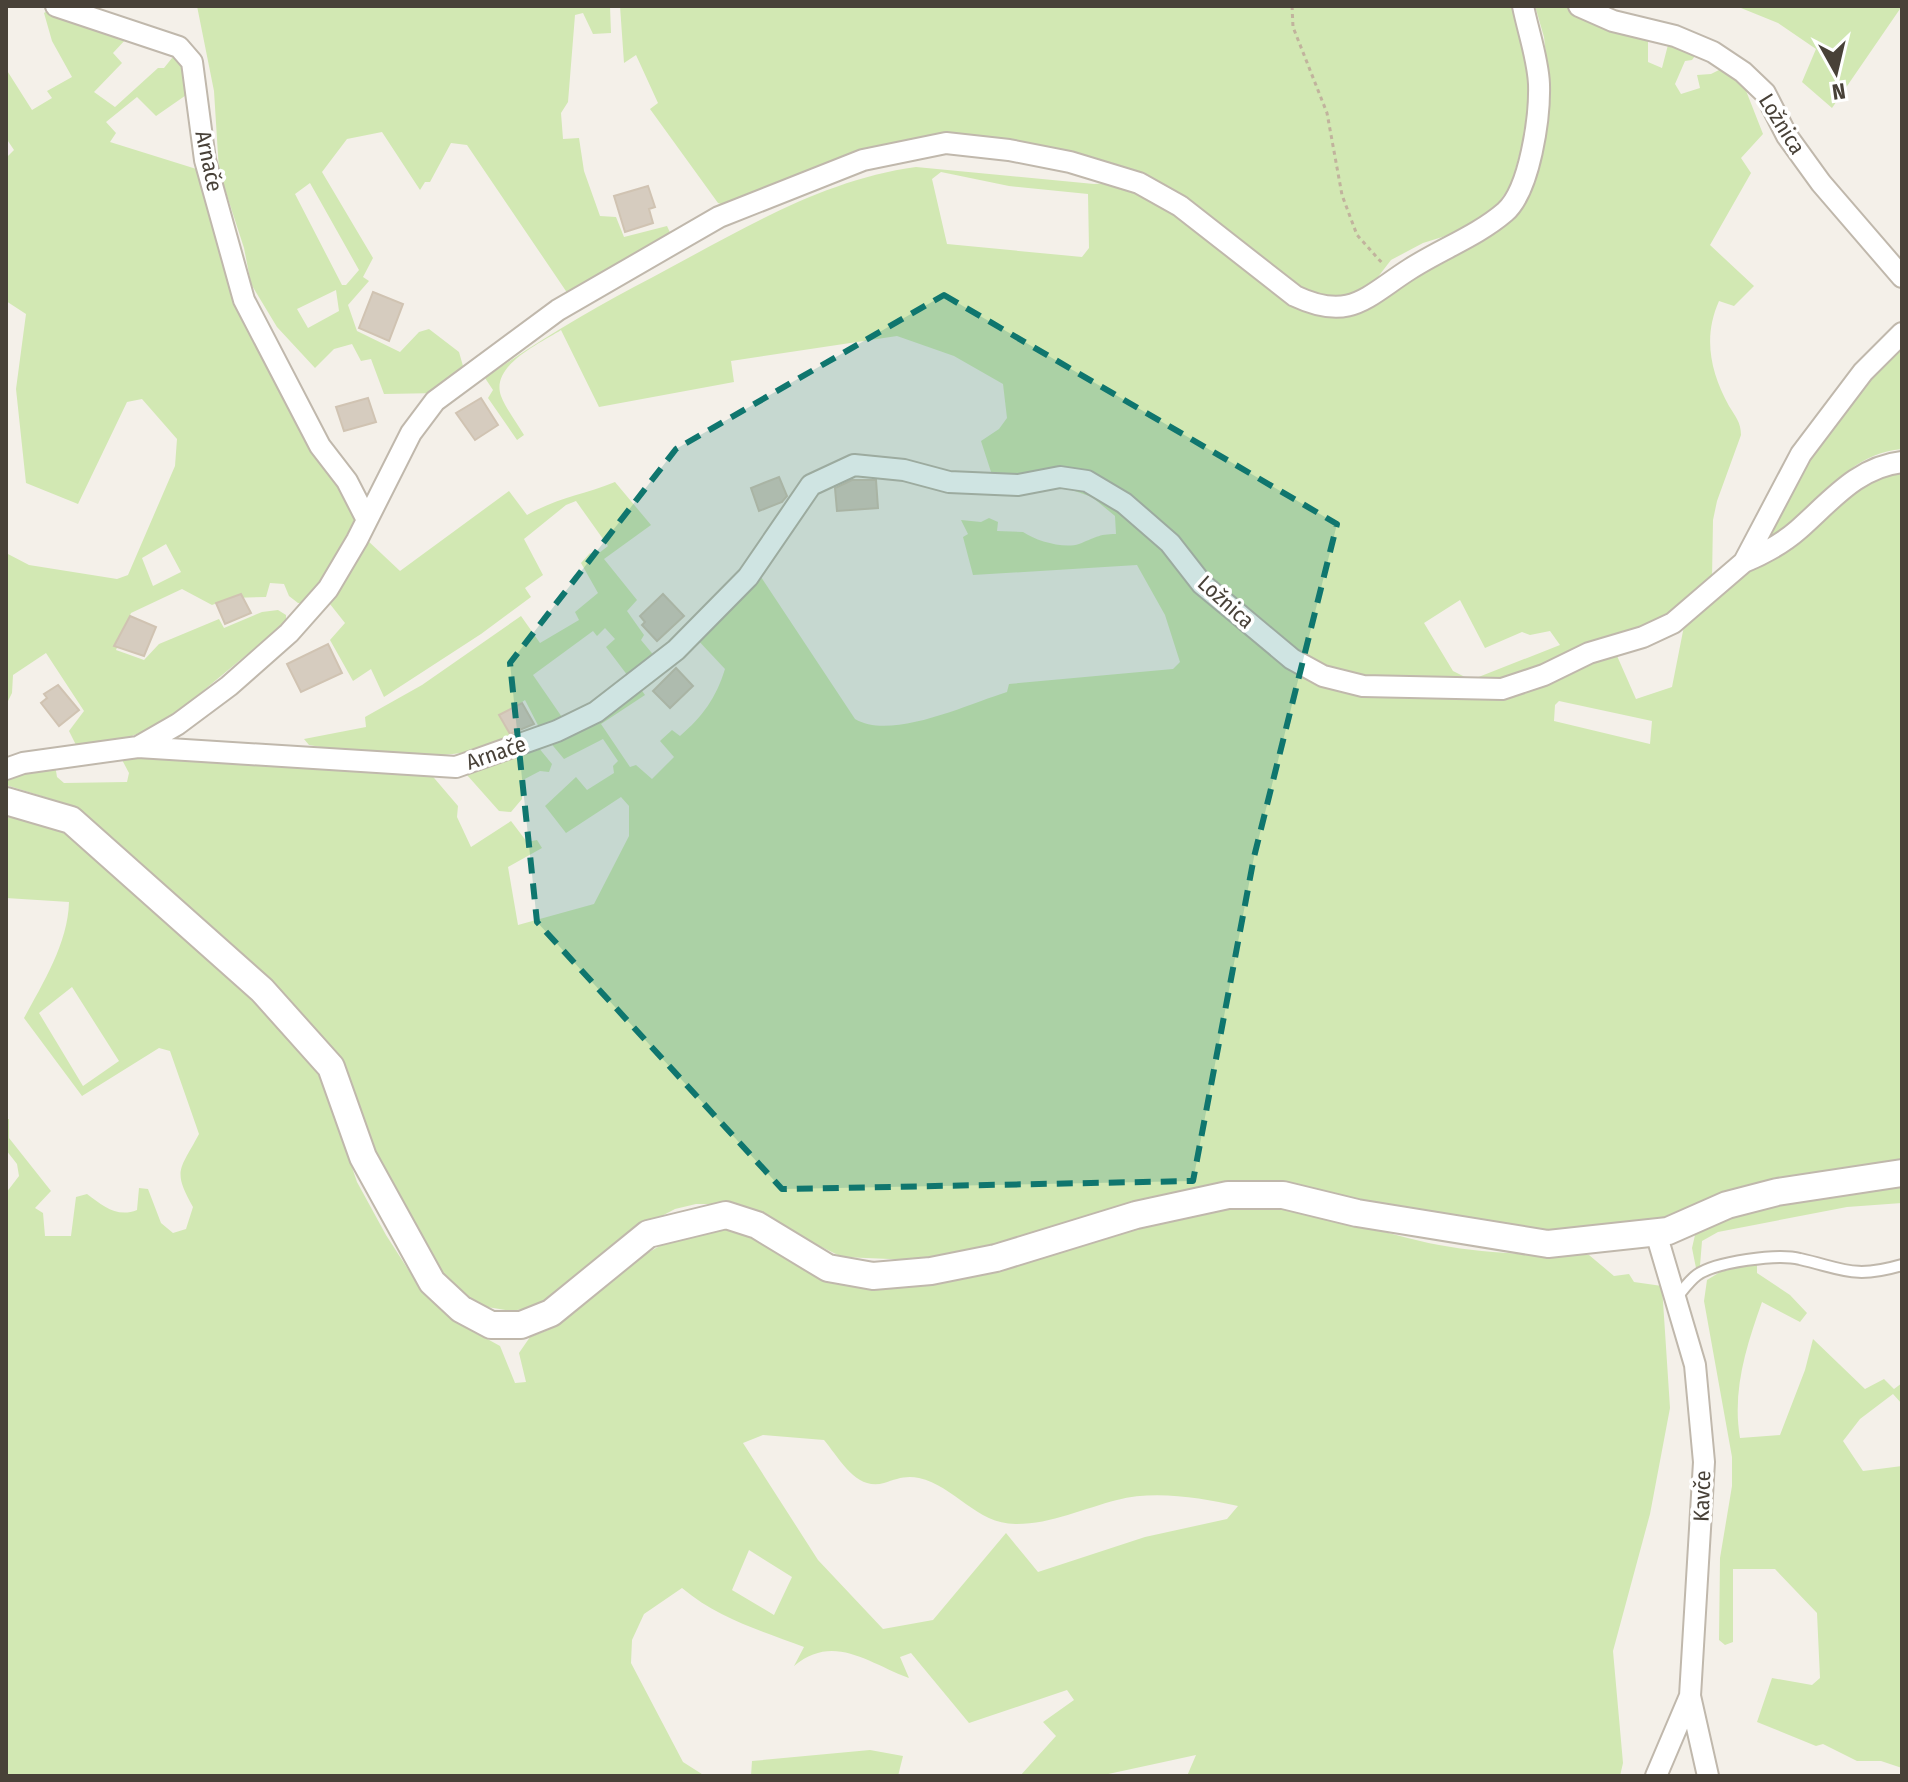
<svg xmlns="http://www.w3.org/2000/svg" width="1908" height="1782" viewBox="0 0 1908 1782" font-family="'Fira Sans Condensed',sans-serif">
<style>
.green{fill:#d2e8b3;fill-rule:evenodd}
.building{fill:#d6ccbf;stroke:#d0c3b2;stroke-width:2}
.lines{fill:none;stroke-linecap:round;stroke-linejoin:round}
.service-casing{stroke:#c0b8ac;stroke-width:14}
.minor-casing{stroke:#c0b8ac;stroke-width:24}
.tertiary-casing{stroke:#c0b8ac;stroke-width:30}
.path{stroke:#c1b39d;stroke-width:3;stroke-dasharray:4 4;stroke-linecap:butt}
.service{stroke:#fff;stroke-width:10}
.minor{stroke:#fff;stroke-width:20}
.tertiary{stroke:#fff;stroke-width:26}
.marked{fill:#0f766e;fill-opacity:0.2;stroke:#0f766e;stroke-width:6;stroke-dasharray:16 10;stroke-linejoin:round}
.labels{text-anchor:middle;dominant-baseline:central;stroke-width:7;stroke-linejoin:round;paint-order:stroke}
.street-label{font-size:22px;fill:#484138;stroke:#fff}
</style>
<rect width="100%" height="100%" fill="#f4f0e9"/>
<path class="green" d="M197,6H610L611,33L593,34L583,13L575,15L568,102L561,113L563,139L579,138L584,171L600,216L616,217L624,237L667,226L673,239L570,297L467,145L451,143L430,182H425L420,190L382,132L347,139L322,172L373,258L363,277L369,281L348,305L357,331L400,352L419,332L429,329L459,352L463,366L440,393L384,394L371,359L361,361L352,344L334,349L315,368L277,327L251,284L244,248L219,171L214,91ZM310,183L359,270L346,285H342L295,194ZM336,290L339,311L308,328L297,309Z
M620,6H1514L1529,60V119L1511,185L1498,203L1468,229L1423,243L1391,260L1371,286L1343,300L1303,294L1182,197L971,138L727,206L718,203L650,109L658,103L636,55L624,63Z
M1535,6H1571L1591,18L1648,36V62L1662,68L1669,41L1698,52L1692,60L1685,61L1675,84L1681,94L1700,88L1697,75L1711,74L1727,66L1743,83L1763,134L1741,158L1751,173L1710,245L1754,286L1734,306L1719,301C1703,337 1710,371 1729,406C1735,416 1741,422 1741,435L1717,501L1713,520L1712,579L1705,591L1645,629L1530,675L1481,685L1402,684L1345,676L1306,660L1204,577L1170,534L1130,505L1110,484L1055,471L992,475L981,441L999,429L1007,418L1003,384L954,356L897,336L731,361L734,382L599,407L561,330C541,343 490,365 501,396C506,409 517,423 524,435L517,440L488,398L493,390L485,378C539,340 595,307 653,277C736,233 820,180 916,167L1094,184C1102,184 1111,182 1119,184C1173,195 1253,273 1298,309C1321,320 1342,318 1365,308L1500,224L1524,196L1547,110L1549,84L1544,37ZM941,172L1009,186L1088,194L1089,248L1082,257L947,244L932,179ZM1460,600L1485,648L1522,632L1530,635L1550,631L1560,645L1471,680L1453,671L1424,623Z
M1736,6H1902L1832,108L1802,82L1816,49L1778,23Z
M50,9L126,39L113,53L122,63L94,92L115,107L158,68H164L176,53L187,70L192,91L156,116L137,97L106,122L116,133L110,142L206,172L225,258L362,516L352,544L305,603H298L289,596L284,584L270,583L266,597L231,598L212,605L182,589L131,613L116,650L144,660L159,644L219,619L224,628L262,612L278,610L286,615V622L163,724L116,742L77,747L69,731L84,711L46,653L13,675L12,693L6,705V553L29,565L117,579L128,575L175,466L177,439L142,399L127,402L78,504L26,483L16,389L26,314L6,301V158L14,150L6,138V69L32,110L52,98L47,91L72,77L52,41L44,13ZM166,544L181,572L153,586L142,558Z
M1902,341V449C1852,453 1826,494 1792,526C1782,536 1769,544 1757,552L1808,451Z
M1902,467V1164L1661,1224L1546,1234L1457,1222L1296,1188L1236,1181L1135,1203L938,1261L842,1257L733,1204H696L675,1209L637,1229L548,1299L529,1308L511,1311L481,1306L453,1291L437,1268L372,1147L361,1114L194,916L139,861L67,804L6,785V778L55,765L57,777L64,783L127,782L129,773L120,756L429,772L458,806L457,817L471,847L511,821L527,842L537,840L542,848L508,867L518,925L594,904L629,836V806L621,797L566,833L545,806L576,777L587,790L614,773L613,766L618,761L603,739L564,759L549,741L640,688L645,695L601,724L630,767L636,765L652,779L674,757L660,741L672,730L680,736C703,716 716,698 725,669L695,637L757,571L855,719C891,741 968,704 1007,692L1009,684L1173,669L1180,662L1165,615L1137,565L973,575L963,537L968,534L961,520L981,522L989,518L998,522L997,531L1023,532C1036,541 1064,549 1079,544C1095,538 1098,534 1116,534L1115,516L1092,497L1069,489L1068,484H1075L1120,507L1286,661L1451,696L1614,649L1636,699L1672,687L1685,621L1859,482ZM1559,701L1652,721L1650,744L1554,721L1555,705Z
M615,482L651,525L604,559L637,600L627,611L644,635L641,640L656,658L631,680L606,647L615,639L605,628L597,636L593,631L533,675L566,723L542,733L525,700L501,716L516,743C434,761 390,760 309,745L304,739L366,727L365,717L422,685L521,616L540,643L579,620L575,612L598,593L581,563L590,553L594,557L608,546L576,501L566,505L524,539L543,575L525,588L531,597L481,634L384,697L371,669L353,681L330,640L345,623L326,599L366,539L400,571L509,491L527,515C559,497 583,495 615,482Z
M538,747L552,764L549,772L540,771L521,781L522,799L511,812L499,811L467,775V767Z
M6,817L46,823L76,836L203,952L291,1039L311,1062L324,1085L357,1182L386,1235L420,1288L440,1307L462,1325L500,1346L515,1383L526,1382L519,1353L530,1337L548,1330C595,1291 680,1208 747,1234C767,1242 784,1259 804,1268C834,1283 871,1289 904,1287C997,1282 1082,1239 1172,1218C1195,1213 1219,1206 1243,1206C1308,1206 1375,1232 1439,1245C1487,1254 1540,1255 1589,1255L1614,1276L1629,1274L1634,1282L1662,1286L1670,1408L1650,1514L1613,1651L1623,1763L1620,1776H1187L1196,1755L1099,1776H1020L1056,1736L1043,1722L1074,1700L1067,1690L969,1723L911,1653L900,1657L909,1678C867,1662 833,1633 794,1666L804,1647C760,1630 719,1619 682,1588L644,1614L632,1640L631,1663L683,1762L705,1776H6V1193L19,1176L17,1164L6,1150V1119H9V1138L51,1191L35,1208L43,1213L45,1236H71L76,1197L87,1194C103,1206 117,1218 137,1210L139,1188L148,1189L161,1223L173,1233L186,1229L193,1207C172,1170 180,1170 199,1134L170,1051L159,1048L82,1096L24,1018C43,983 68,943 69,902L6,898ZM72,987L119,1061L83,1086L39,1013ZM763,1435L824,1440C840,1459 856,1491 884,1483C896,1479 906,1475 919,1478C955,1486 977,1525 1017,1524C1051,1524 1085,1508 1117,1500C1155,1490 1201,1498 1238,1506L1227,1519L1145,1537L1038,1572L1006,1533L933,1620L883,1629L818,1560L743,1443ZM749,1550L792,1577L774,1615L732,1590Z
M1902,1185V1203L1847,1207L1718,1232L1702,1241L1700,1266L1696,1268L1692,1248L1695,1235L1745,1209Z
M1757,1263V1273L1790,1295L1807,1313L1800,1322L1762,1302C1746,1347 1732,1391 1740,1438L1780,1435L1805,1370L1813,1339L1865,1389L1884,1379L1894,1389L1902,1383V1404L1893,1394L1860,1419L1843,1441L1863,1471L1902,1466V1768L1881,1761H1857L1823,1744L1816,1746L1757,1722L1772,1678L1812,1685L1820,1678L1817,1613L1775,1569H1733V1642L1725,1645L1719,1640L1720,1558L1732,1486V1457L1704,1301L1707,1280L1730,1266Z
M870,1750L903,1756L898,1776H751L752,1761Z"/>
<path class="building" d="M648,186L655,207L649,209L653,223L625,232L614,196Z
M373,292L403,304L389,341L359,328Z
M368,398L376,422L344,431L336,407Z
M481,398L498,425L475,440L456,413Z
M779,477L787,496L782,502L759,511L751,488Z
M852,480H876L878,508L837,511L835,488Z
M241,594L251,613L225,624L216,603Z
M663,594L684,616L657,641L642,625L645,622L640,616Z
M130,616L156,627L144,656L114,646Z
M328,644L342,673L301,692L287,664Z
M676,668L693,686L670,708L653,691Z
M58,685L79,710L59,726L41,703L47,698L44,694Z
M522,703L534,724L510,734L499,715Z"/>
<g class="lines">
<defs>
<path id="service" d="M1676,1298C1682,1291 1689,1281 1697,1275C1715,1262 1778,1253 1800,1259C1844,1269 1854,1279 1902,1265"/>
<path id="minor" d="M56,6L179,47L192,62L205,160L244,300L320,446L347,481L366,518
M1579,6L1613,21L1675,36L1713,52L1743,72L1765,93L1787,136L1821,183L1902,277
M1744,562C1763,554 1782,544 1798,530C1830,502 1857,467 1902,462
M138,747L456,767L557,731L596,712L676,650L748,577L811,485L854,465L904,470L949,482L1018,485L1060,477L1087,481L1124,503L1170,543L1202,584L1237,613L1292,659L1323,676L1363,686L1502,689L1544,675L1589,653L1643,637L1673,623L1744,562L1801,454L1863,372L1902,333
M6,769L23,763L138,747L178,724L229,686L289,633L328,589L357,540L411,433L435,401L558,310L719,217L863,160L946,143L1009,150L1070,162L1139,183L1180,206L1295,296C1350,322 1366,297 1410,269C1441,249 1477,236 1505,212C1530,190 1540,117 1539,84C1538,59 1528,31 1523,6
M1656,1233L1695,1365L1704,1462L1690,1696L1708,1776
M1656,1776L1690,1696"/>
<path id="tertiary" d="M6,801L71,820L262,990L331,1067L363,1157L432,1282L461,1309L491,1325H521L551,1313L648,1234L726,1215L757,1225L828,1268L873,1276L931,1271L996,1258L1136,1215L1228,1195H1283L1357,1213L1548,1244L1668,1231L1727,1205L1777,1192L1902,1173"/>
</defs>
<use href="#service" class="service-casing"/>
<use href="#minor" class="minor-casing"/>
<use href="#tertiary" class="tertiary-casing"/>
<path class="path" d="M1292,6L1293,27L1327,113L1342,195L1357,235L1383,264"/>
<use href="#service" class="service"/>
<use href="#minor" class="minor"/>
<use href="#tertiary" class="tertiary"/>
</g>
<path class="marked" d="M944,295L1337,524L1254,857L1193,1181L782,1189L537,922L510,663L676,449Z"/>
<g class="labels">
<g class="street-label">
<text transform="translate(1782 124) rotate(58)">Ložnica</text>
<text transform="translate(209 161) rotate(78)">Arnače</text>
<text transform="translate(1226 602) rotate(42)">Ložnica</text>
<text transform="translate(496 753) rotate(-19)">Arnače</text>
<text transform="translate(1702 1496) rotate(-88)">Kavče</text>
</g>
</g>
<rect width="1908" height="1782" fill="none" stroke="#484138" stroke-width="16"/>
<g transform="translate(1836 72) rotate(172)" stroke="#ffffff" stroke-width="6" paint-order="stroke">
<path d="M0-6L14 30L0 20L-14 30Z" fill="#484138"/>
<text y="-12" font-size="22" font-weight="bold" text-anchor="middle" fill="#484138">N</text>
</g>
</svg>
